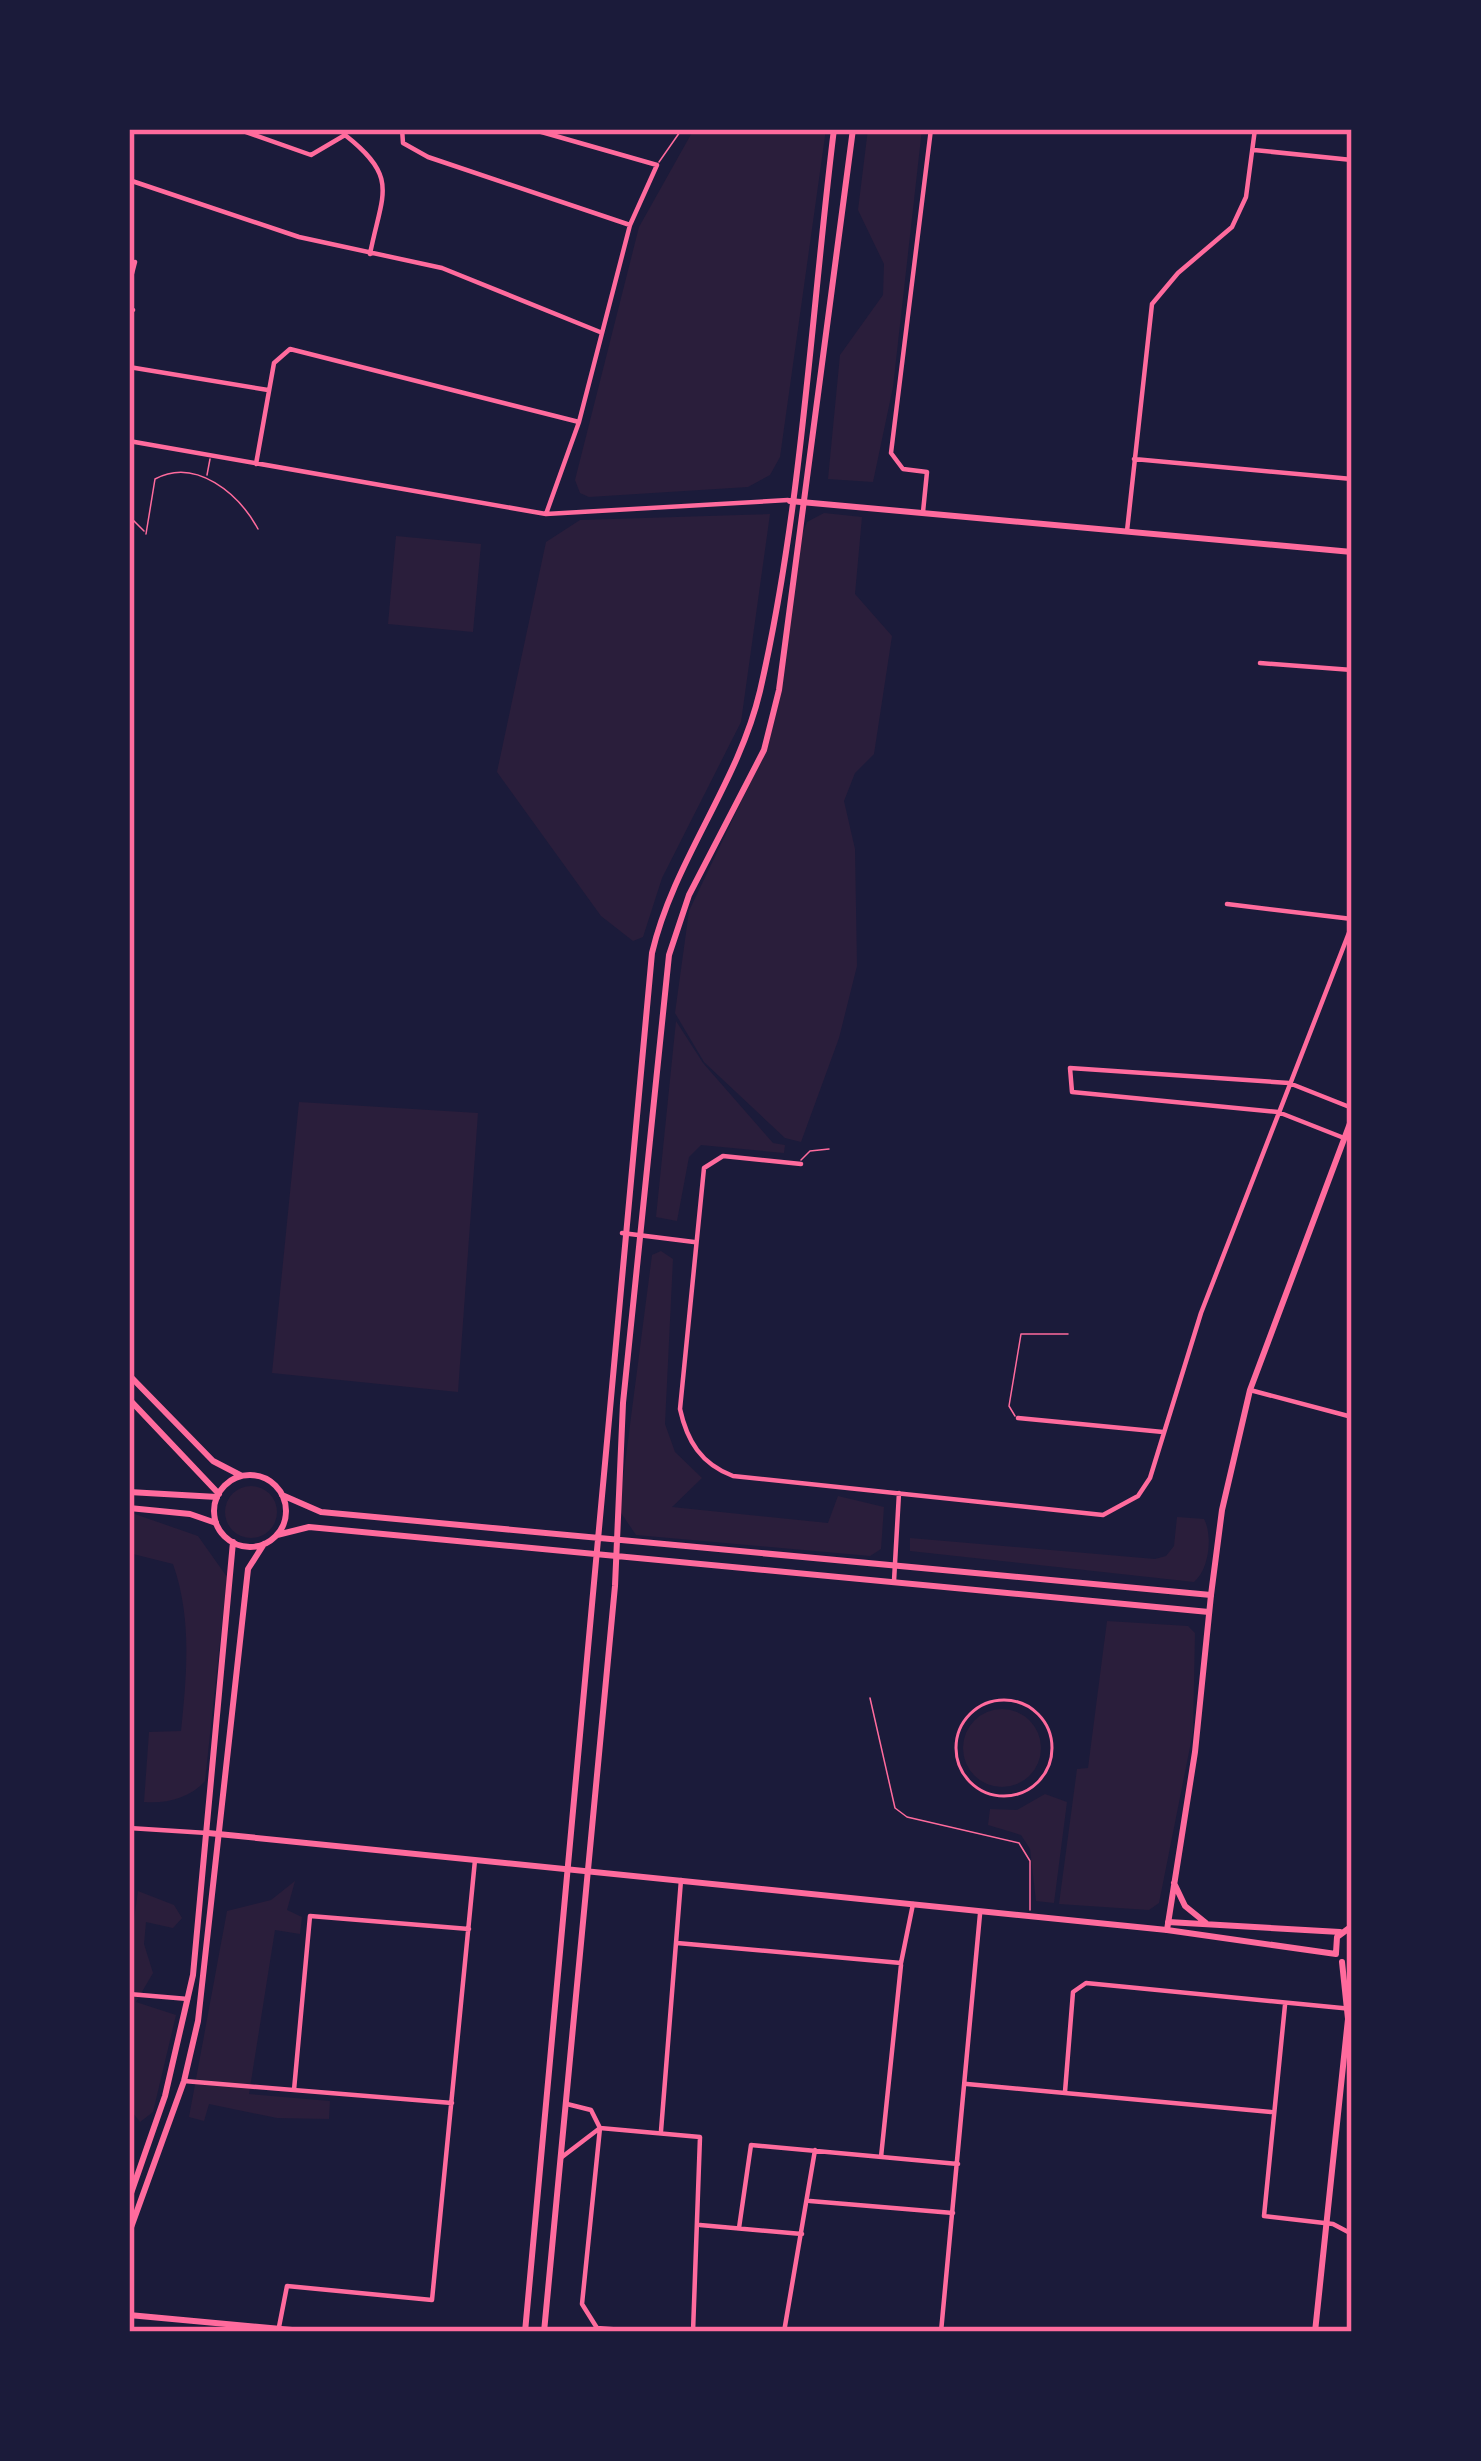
<svg xmlns="http://www.w3.org/2000/svg" width="1481" height="2461" viewBox="0 0 1481 2461" font-family="Mulish,sans-serif">
<style>
.green{fill:#2a1e3b}
.lines{fill:none;stroke-linecap:round;stroke-linejoin:round}
.service{stroke:#ff6b9d;stroke-width:1.5}
.pedestrian{stroke:#ff6b9d;stroke-width:3}
.minor{stroke:#ff6b9d;stroke-width:4.5}
.tertiary{stroke:#ff6b9d;stroke-width:6}
.secondary{stroke:#ff6b9d;stroke-width:6}
.neatline{fill:none;stroke:#ff6b9d;stroke-width:4.5}
</style>
<rect width="100%" height="100%" fill="#1b1b3a"/>
<path class="green" d="M694,129H826L780,457L770,475L748,487L589,497L580,493L575,480L639,227Z
M868,129H922L893,387L873,482L828,479L840,355L883,295L884,264L858,210Z
M824,513L862,517L855,594L892,636L874,754L855,773L844,801L855,849L857,966L839,1038L801,1142L785,1138L704,1062L675,1013L689,911L769,743L800,541L807,522Z
M770,514L741,722L662,878L643,937L633,941L601,916L497,772L546,542L580,520Z
M396,536L481,544L473,632L388,624Z
M676,1021L703,1063L773,1143L785,1145L784,1153L701,1145L689,1157L677,1221L656,1217Z
M299,1102L478,1113L458,1392L272,1373Z
M661,1251L673,1259L665,1424L675,1452L702,1478L672,1507L828,1523L838,1496L884,1507L881,1549L870,1556L636,1535L619,1510L652,1255Z
M225 1512a26 26 0 1 1 52 0a26 26 0 1 1-52 0Z
M129,1512L198,1536L227,1577L205,1781C190,1798 166,1804 144,1802L149,1732L181,1731C187,1673 192,1618 173,1564L129,1553Z
M1177,1517L1204,1519C1213,1536 1209,1570 1194,1582L910,1551V1538L1155,1559L1166,1556L1174,1546Z
M1107,1621L1188,1626L1195,1633L1193,1732L1159,1903L1149,1910L1059,1904L1077,1769L1088,1768Z
M963 1748a39 39 0 1 1 78 0a39 39 0 1 1-78 0Z
M1045,1794L1067,1802L1054,1903L1036,1901L1030,1849L1021,1835L988,1825L990,1809L1017,1810Z
M295,1881L287,1910L302,1917L300,1934L275,1930L249,2094L330,2101L329,2119L277,2118L209,2104L204,2121L189,2117L227,1911L271,1900Z
M138,1891L174,1905L182,1918L173,1928L146,1922L144,1944L153,1973L136,2002L176,2015L153,2112L140,2122L129,2108V1955Z"/>
<g class="lines">
<path class="service" d="M659,162L682,129
M207,475L210,459
M129,516L144,531
M146,534L155,479C196,457 239,494 258,529
M801,1160L810,1151L829,1149
M1015,1416L1009,1406L1021,1334H1068
M870,1698L895,1808L907,1817L1019,1843L1030,1861V1910"/>
<path class="pedestrian" d="M956 1748a48 48 0 1 1 96 0a48 48 0 1 1-96 0Z"/>
<path class="minor" d="M237,129L311,155L345,135C400,178 382,193 370,254
M402,129L403,143L428,157L630,225
M531,129L657,165L630,225L579,422L546,514
M1254,150L1352,160
M129,180L299,237L442,268L600,332
M129,285L135,262
M129,309L133,310
M129,367L268,390
M129,441L546,514L788,500
M1134,459L1352,479
M256,464L274,363L290,349L579,422
M923,512L927,472L903,469L891,453L931,129
M1127,531L1152,304L1178,273L1232,227L1246,197L1255,129
M1260,663L1352,670
M1227,904L1352,919
M1344,1138L1278,1112L1072,1092L1070,1068L1289,1083L1352,1108
M801,1164L723,1156L704,1168L680,1409C687,1441 701,1464 733,1476L1103,1515L1138,1496L1150,1478L1201,1313L1352,925
M622,1233L694,1242
M1250,1390L1352,1417
M1018,1418L1163,1432
M894,1581L899,1493
M129,1828L207,1833
M677,1943L901,1963L913,1904
M129,1994L188,1999
M1285,2005L1264,2216L1333,2224L1352,2234
M184,2081L452,2103
M967,2084L1271,2112
M294,2090L310,1916L469,1929
M1065,2092L1073,1992L1086,1983L1352,2009
M567,2104L591,2110L600,2128
M600,2128L700,2137L693,2332
M600,2128L582,2304L597,2328L649,2332
M661,2131L681,1880
M562,2157L600,2128
M881,2157L901,1965
M810,2201L953,2213
M700,2225L802,2234
M739,2228L751,2145L958,2164
M278,2332L287,2286L432,2300L475,1860
M784,2332L815,2150
M941,2332L980,1914"/>
<path class="tertiary" d="M790,501L1352,552
M129,1492L217,1497
M129,1508L190,1514L216,1523
M1211,1595L1222,1510L1250,1390L1352,1118
M208,1833L1167,1930
M129,2315L314,2332"/>
<path class="secondary" d="M129,1375L213,1461L240,1475
M129,1399L219,1494
M214 1511a36 36 0 1 1 72 0a36 36 0 1 1-72 0Z
M282,1495L321,1512L1211,1595L1195,1752L1167,1930L1336,1954
M277,1535L309,1527L1209,1612
M1174,1883L1185,1906L1206,1923
M1168,1922L1340,1932
M1336,1953L1337,1937L1352,1926
M129,2199L165,2096L193,1975L233,1542
M129,2233L184,2081L198,2021L248,1569L264,1544
M525,2332L652,953C674,860 738,784 760,691C802,508 811,315 834,129
M544,2332L615,1586L623,1403L669,955L689,895L764,750L779,690L853,129
M1315,2332L1348,2019L1342,1962"/>
</g>
<rect width="1481" height="2461" fill="none" stroke="#1b1b3a" stroke-width="264"/>
<rect x="132" y="132" width="1217" height="2197" class="neatline"/>
</svg>
